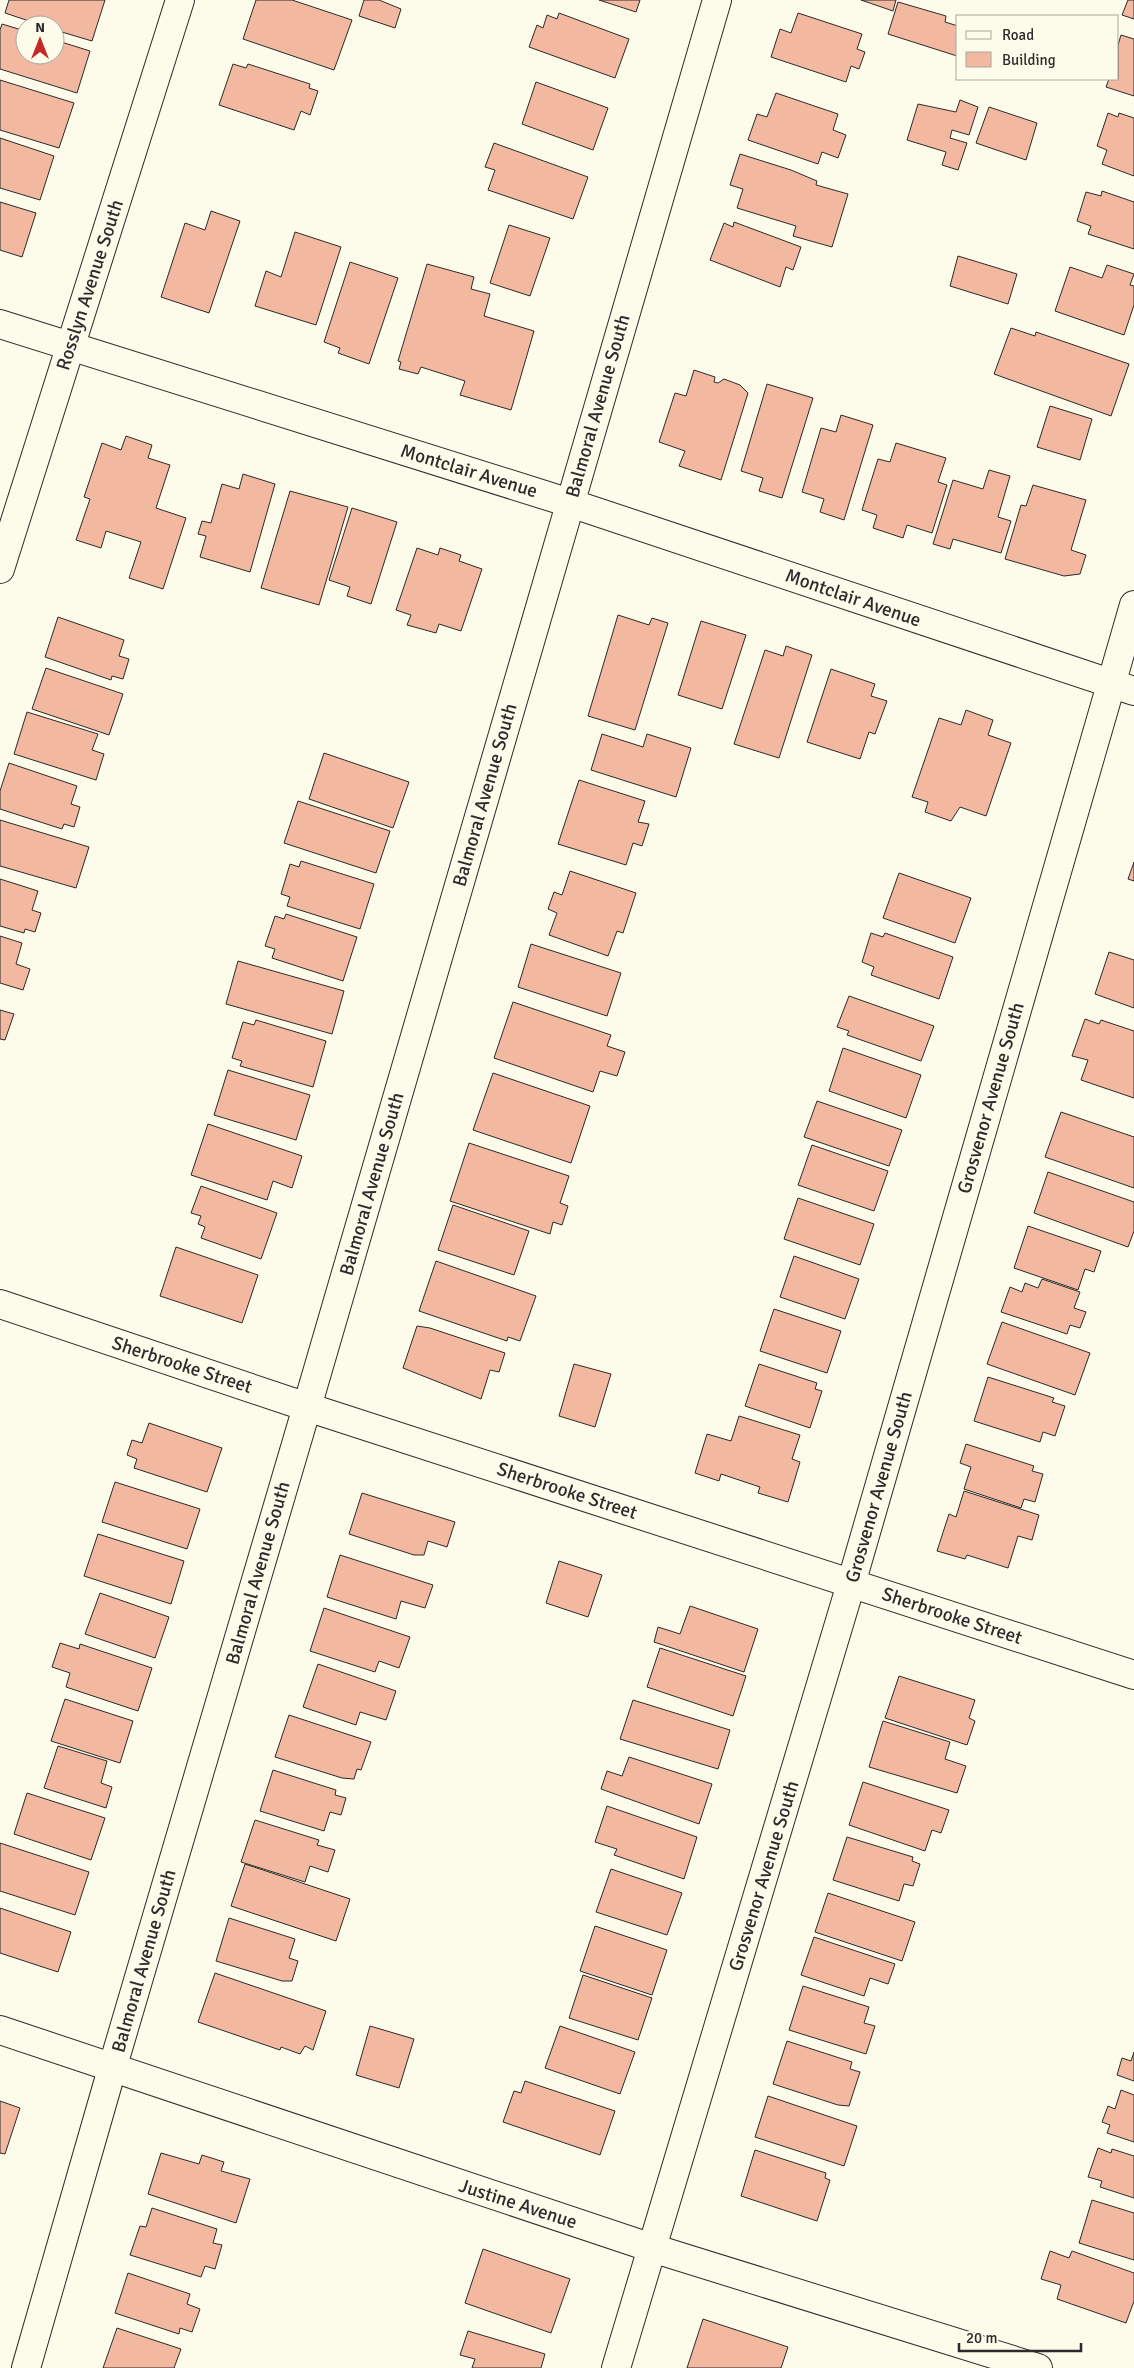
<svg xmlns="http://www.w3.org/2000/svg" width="1134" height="2368" viewBox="0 0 1134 2368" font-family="Signika,sans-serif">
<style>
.building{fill:#f2b8a0;stroke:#2b2b2b}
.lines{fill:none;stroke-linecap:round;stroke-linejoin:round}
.street-casing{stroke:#2b2b2b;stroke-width:30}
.street{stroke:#fdfbea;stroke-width:28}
.labels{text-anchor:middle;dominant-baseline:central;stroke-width:4;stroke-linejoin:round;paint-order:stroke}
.street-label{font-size:19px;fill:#2b2b2b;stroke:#fdfbea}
</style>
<rect width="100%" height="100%" fill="#fdfbea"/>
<path class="building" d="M9,0H105L92,41L55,30V25H41L5,13Z
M256,0H292L352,20L334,70L243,39Z
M364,0H379L401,9L395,28L359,16Z
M599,0H640L636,12Z
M861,0H896L893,11Z
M1128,0H1134V19L1122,15Z
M898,2L946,16L945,22L958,26L957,56L888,34Z
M559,13L629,39L615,78L529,47L537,25L543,28L547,15L557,19Z
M798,13L862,34L857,49L865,52L859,69L851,66L846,82L771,57L780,29L791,33Z
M2,24L25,31V55H55V40L90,51L77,93L0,69V30Z
M1121,35L1134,39V96L1106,87L1109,79H1118V45Z
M233,64L246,68L248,64L310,84L309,88L318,91L310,115L301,111L294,130L219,105Z
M0,80L74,103L59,148L0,130Z
M536,82L608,108L593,150L522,124Z
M776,93L838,114L833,130L846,135L838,158L822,152L818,164L748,140L757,114L767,117Z
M960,100L978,107L969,135L952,130L950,138L967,143L958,170L942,165L946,152L907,140L918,104L956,112Z
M989,107L1037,123L1026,160L976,143Z
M1108,113L1118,117L1119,113L1134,118V176L1102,164L1107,150L1097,146Z
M0,138L54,156L40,200L0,188Z
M494,143L588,177L573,219L488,190L495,170L485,167Z
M740,154L791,170L817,181L816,185L848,194L832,247L793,236L796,226L737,208L743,189L730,185Z
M1102,191L1134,202V249L1088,234L1091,226L1077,221L1086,192L1101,196Z
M0,202L36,213L22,257L0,250Z
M211,211L240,221L209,313L161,297L185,223L205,230Z
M734,222L801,247L793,270L786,267L780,287L710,260L724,223L733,227Z
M509,225L550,238L530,296L490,283Z
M295,232L341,247L316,325L255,306L266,271L281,277Z
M958,256L1017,274L1008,304L950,286Z
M350,262L398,278L369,364L338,353L340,348L324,342Z
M427,264L474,277L471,289L490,294L484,316L534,331L511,410L460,395L465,381L421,367L418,374L399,369L401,362L398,361Z
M1107,265L1134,274L1130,285L1134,286V305L1124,335L1055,311L1070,267L1102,278Z
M1011,328L1035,336L1036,332L1129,364L1111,416L994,374Z
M694,370L715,377L714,382L718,383L724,379L740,385L748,393L721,480L679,466L685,451L659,442L675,393L686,396Z
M767,384L813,398L782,498L759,491L763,478L741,471Z
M1050,406L1092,419L1080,460L1037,447Z
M841,415L873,425L844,520L820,512L824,499L802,492L821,428L836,432Z
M126,436L152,445L148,458L170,465L156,508L186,518L163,589L129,578L141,542L106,531L101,548L76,540L90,499L84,497L102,443L121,450Z
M896,443L946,458L938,482L947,485L932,533L907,525L903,538L873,528L877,515L862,510L878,459L890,462Z
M989,470L1010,476L998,517L1011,521L1001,553L953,539L950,549L933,544L953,480L983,489Z
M243,474L275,484L250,572L200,557L206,536L198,534L202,521L211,523L222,484L239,489Z
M1033,485L1086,500L1071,550L1086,555L1080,574L1064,576L1005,559L1021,505L1026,506Z
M290,491L348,507L319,605L261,588Z
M352,508L397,522L371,604L347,596L350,587L329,580Z
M417,548L438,555L440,548L461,555L459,561L482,569L461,631L439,624L436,633L407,625L411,615L396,610Z
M618,615L649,625L652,618L668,623L635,730L588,716Z
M58,617L124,640L119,656L129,659L123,679L112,676L111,680L45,657Z
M701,621L746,635L722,709L678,695Z
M786,646L812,655L779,758L734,744L765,650L783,656Z
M46,668L123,694L109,735L32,709Z
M831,669L875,684L871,696L887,701L875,734L869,732L860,759L807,742Z
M966,710L993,720L988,735L1011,743L986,816L960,807L951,821L925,812L928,802L912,797L939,718L961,725Z
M27,712L98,734L92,750L104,754L96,780L14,754Z
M602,734L643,747L647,734L691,748L676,797L591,770Z
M324,753L409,782L393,828L309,799Z
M9,763L77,786L71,804L80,807L74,827L64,824L62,829L0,809V791Z
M579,780L645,801L638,822L649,824L642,846L633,843L626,865L558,844Z
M298,801L390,831L376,873L284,843Z
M0,820L89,847L76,888L0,866Z
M301,861L374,884L360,929L287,906L290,897L281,894L290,864L299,867Z
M1134,862V881L1128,879Z
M570,871L636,893L623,933L617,931L608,956L549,935L557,913L548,909L554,892L562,895Z
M899,873L971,898L955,943L883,918Z
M0,879L38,891L32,910L41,913L35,932L25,929L24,933L0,926Z
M286,914L357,937L343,981L272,958L275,949L265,946L275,916L284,919Z
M871,933L883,937L885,933L953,957L939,999L871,975L874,967L862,962Z
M0,936L22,943L16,964L30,969L23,990L0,983Z
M531,944L621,973L607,1016L518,987Z
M1109,952L1134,960V1008L1095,994Z
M238,961L344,991L332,1034L226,1004Z
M849,996L934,1026L921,1061L847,1035L849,1031L837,1027Z
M513,1002L611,1035L607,1046L625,1052L617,1076L600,1071L593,1092L494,1058Z
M0,1010L14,1014L5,1040L0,1039Z
M1085,1019L1099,1024L1101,1020L1134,1031V1098L1081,1080L1088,1060L1072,1056Z
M256,1020L326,1041L313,1087L240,1066L242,1061L232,1058L243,1022L254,1025Z
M843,1048L921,1075L906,1118L829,1091Z
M228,1070L310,1095L296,1140L214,1115Z
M493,1073L590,1106L571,1163L473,1130Z
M817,1101L902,1130L889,1166L804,1137Z
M1061,1112L1134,1137V1188L1045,1157Z
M208,1124L302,1156L292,1188L273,1181L267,1200L191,1175Z
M469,1143L569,1176L560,1203L568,1206L562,1225L553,1222L550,1234L450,1201Z
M812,1145L888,1171L874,1211L798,1185Z
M1048,1172L1134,1202V1231L1128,1247L1034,1213Z
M201,1186L277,1213L261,1259L201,1238L205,1227L198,1224L201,1216L191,1213Z
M798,1198L874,1224L860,1265L784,1239Z
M453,1205L529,1231L514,1275L438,1250Z
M1028,1226L1101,1251L1094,1272L1085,1269L1078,1290L1014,1268Z
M176,1247L258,1275L242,1323L160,1296Z
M794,1256L859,1279L845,1319L780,1297Z
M436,1261L536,1296L520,1341L508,1337L507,1341L419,1311Z
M1042,1279L1080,1292L1074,1308L1086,1312L1080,1328L1070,1325L1067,1334L1001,1312L1010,1287L1022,1292L1025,1283L1038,1288Z
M774,1309L841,1331L827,1373L760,1351Z
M1002,1322L1090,1353L1075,1395L987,1364Z
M417,1326L430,1328L505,1353L499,1372L490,1370L481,1399L403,1368Z
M574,1364L611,1374L595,1427L559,1416Z
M759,1364L817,1383L815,1389L822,1391L810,1428L745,1406Z
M988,1377L1054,1398L1052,1402L1065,1406L1055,1436L1043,1432L1040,1442L974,1421Z
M739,1416L800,1435L792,1459L800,1462L788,1502L758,1493L760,1487L721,1474L719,1481L695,1473L707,1434L731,1441Z
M149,1423L222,1448L207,1492L134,1468L137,1459L127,1455L132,1440L142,1443Z
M966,1444L1034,1466L1032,1471L1043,1474L1035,1502L1024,1499L1021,1508L964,1489L971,1467L960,1463Z
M115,1482L200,1509L187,1549L102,1522Z
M964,1491L1039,1515L1032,1540L1018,1536L1008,1568L967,1555L965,1559L937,1551L949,1514L956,1517Z
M362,1493L455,1522L447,1547L428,1541L424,1555H414L349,1534Z
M98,1534L184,1561L171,1604L84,1576Z
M340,1555L433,1585L425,1608L401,1601L396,1619L327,1597Z
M559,1561L602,1575L588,1617L546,1603Z
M100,1593L169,1617L155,1658L85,1634Z
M690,1606L758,1629L744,1672L654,1642L658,1627L680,1634Z
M324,1608L410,1637L399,1668L379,1661L375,1672L310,1651Z
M60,1643L79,1649L80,1644L152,1668L138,1711L66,1687L70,1673L52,1667Z
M660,1648L746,1676L733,1716L647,1687Z
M318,1664L396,1691L386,1720L360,1712L356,1725L303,1707Z
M899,1676L975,1700L969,1718L975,1721L967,1745L885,1718Z
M65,1699L133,1721L120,1763L51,1741Z
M633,1700L730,1730L718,1769L620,1739Z
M289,1715L371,1742L361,1770L357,1769L354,1779L342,1778L275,1757Z
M883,1721L950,1742L945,1759L966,1766L957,1793L869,1767Z
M58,1746L107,1761L101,1783L112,1787L106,1808L44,1788Z
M629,1757L712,1784L699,1824L601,1789L607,1771L622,1776Z
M273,1770L336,1790L335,1795L346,1798L341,1815L330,1812L324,1831L260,1811Z
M863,1782L949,1810L941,1833L932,1830L925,1851L849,1825Z
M27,1793L105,1818L91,1860L14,1834Z
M607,1806L697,1837L684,1879L614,1855L617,1849L595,1842Z
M255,1820L319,1840L317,1845L335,1850L328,1872L310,1866L305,1882L241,1862Z
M847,1837L913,1857L912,1861L920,1864L913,1886L904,1884L899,1901L833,1880Z
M0,1843L89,1872L75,1915L0,1891Z
M245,1864L350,1899L336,1941L231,1906Z
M611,1869L682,1893L667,1935L596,1912Z
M828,1893L915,1922L902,1961L815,1932Z
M0,1908L71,1932L58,1972L0,1953Z
M229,1918L295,1939L289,1958L298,1961L292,1981H282L216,1961Z
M595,1926L667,1950L652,1995L580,1971Z
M814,1937L895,1964L888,1984L870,1978L864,1996L801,1975Z
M215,1973L326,2011L313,2050L305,2046L300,2054L281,2047L280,2050L198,2022Z
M583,1975L652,1998L638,2040L569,2018Z
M803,1986L869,2007L864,2023L875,2026L866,2054L789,2030Z
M370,2026L414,2039L399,2088L356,2075Z
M560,2026L635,2052L620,2094L545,2068Z
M787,2041L852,2062L850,2069L860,2072L849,2106L838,2105L773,2084Z
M1134,2052V2081L1117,2075L1122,2058L1131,2061Z
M525,2081L615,2111L600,2155L503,2122L514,2091L521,2093Z
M1121,2090L1134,2095V2142L1107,2133L1110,2125L1102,2122L1108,2106L1115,2109Z
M768,2096L857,2126L844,2166L755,2137Z
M0,2101L20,2108L5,2154L0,2153Z
M1098,2148L1111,2153L1112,2149L1134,2156V2198L1100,2187L1102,2181L1088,2177Z
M755,2150L826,2173L825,2178L830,2180L817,2221L741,2196Z
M161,2153L199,2164L202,2155L224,2162L221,2171L250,2179L236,2223L148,2194Z
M1092,2200L1134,2213V2260L1079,2243Z
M152,2208L217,2229L213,2243L222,2245L215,2269L205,2266L201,2277L130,2255L140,2226L146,2227Z
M483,2249L570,2279L551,2333L465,2303Z
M1050,2251L1069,2258L1072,2251L1134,2273V2301L1126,2323L1057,2299L1061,2285L1041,2279Z
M128,2273L190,2294L187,2304L200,2309L192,2332L180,2328L179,2334L115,2313Z
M703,2319L788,2347L781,2368H687Z
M117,2328L181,2349L174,2368H103Z
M468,2331L545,2354L541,2368H472L475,2359L460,2355Z"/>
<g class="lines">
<defs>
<path id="street" d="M0,324L570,503L1134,691
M0,569L180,0
M0,1304L307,1407L1134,1675
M0,2030L652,2248L1038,2368
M26,2368L112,2069L307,1407L717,0
M616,2368L851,1584L1134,605"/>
</defs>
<use href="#street" class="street-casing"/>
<use href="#street" class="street"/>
</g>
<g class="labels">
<g class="street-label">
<text transform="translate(90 285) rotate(-72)">Rosslyn Avenue South</text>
<text transform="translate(598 406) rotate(-74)">Balmoral Avenue South</text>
<text transform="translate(469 471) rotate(17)">Montclair Avenue</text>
<text transform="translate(853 598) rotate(19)">Montclair Avenue</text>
<text transform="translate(485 795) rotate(-74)">Balmoral Avenue South</text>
<text transform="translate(991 1098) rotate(-74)">Grosvenor Avenue South</text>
<text transform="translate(372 1184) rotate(-74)">Balmoral Avenue South</text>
<text transform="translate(182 1365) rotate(18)">Sherbrooke Street</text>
<text transform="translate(879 1487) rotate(-74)">Grosvenor Avenue South</text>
<text transform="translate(567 1491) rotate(18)">Sherbrooke Street</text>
<text transform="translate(258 1573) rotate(-74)">Balmoral Avenue South</text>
<text transform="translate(952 1616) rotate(18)">Sherbrooke Street</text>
<text transform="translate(764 1876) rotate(-73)">Grosvenor Avenue South</text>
<text transform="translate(144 1961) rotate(-74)">Balmoral Avenue South</text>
<text transform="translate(518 2204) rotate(18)">Justine Avenue</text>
</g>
</g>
<rect x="956" y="15" width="162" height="65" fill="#fdfbea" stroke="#a9a89e"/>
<rect x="966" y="31" width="25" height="8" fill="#fdfbea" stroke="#a9a89e"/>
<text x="1002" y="40" font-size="15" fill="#2b2b2b">Road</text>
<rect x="966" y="52" width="25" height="15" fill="#f2b8a0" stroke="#a9a89e"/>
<text x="1002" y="65" font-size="15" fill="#2b2b2b">Building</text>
<g transform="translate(40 40)"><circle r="24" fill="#fdfbea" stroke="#a9a89e"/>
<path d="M0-4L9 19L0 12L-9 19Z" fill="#c62828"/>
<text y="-8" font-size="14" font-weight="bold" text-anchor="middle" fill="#2b2b2b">N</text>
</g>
<path d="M959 2343v8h122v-8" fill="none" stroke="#2b2b2b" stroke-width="2.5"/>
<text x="966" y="2343" font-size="15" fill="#2b2b2b" stroke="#fdfbea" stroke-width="4" paint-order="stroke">20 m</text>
</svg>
